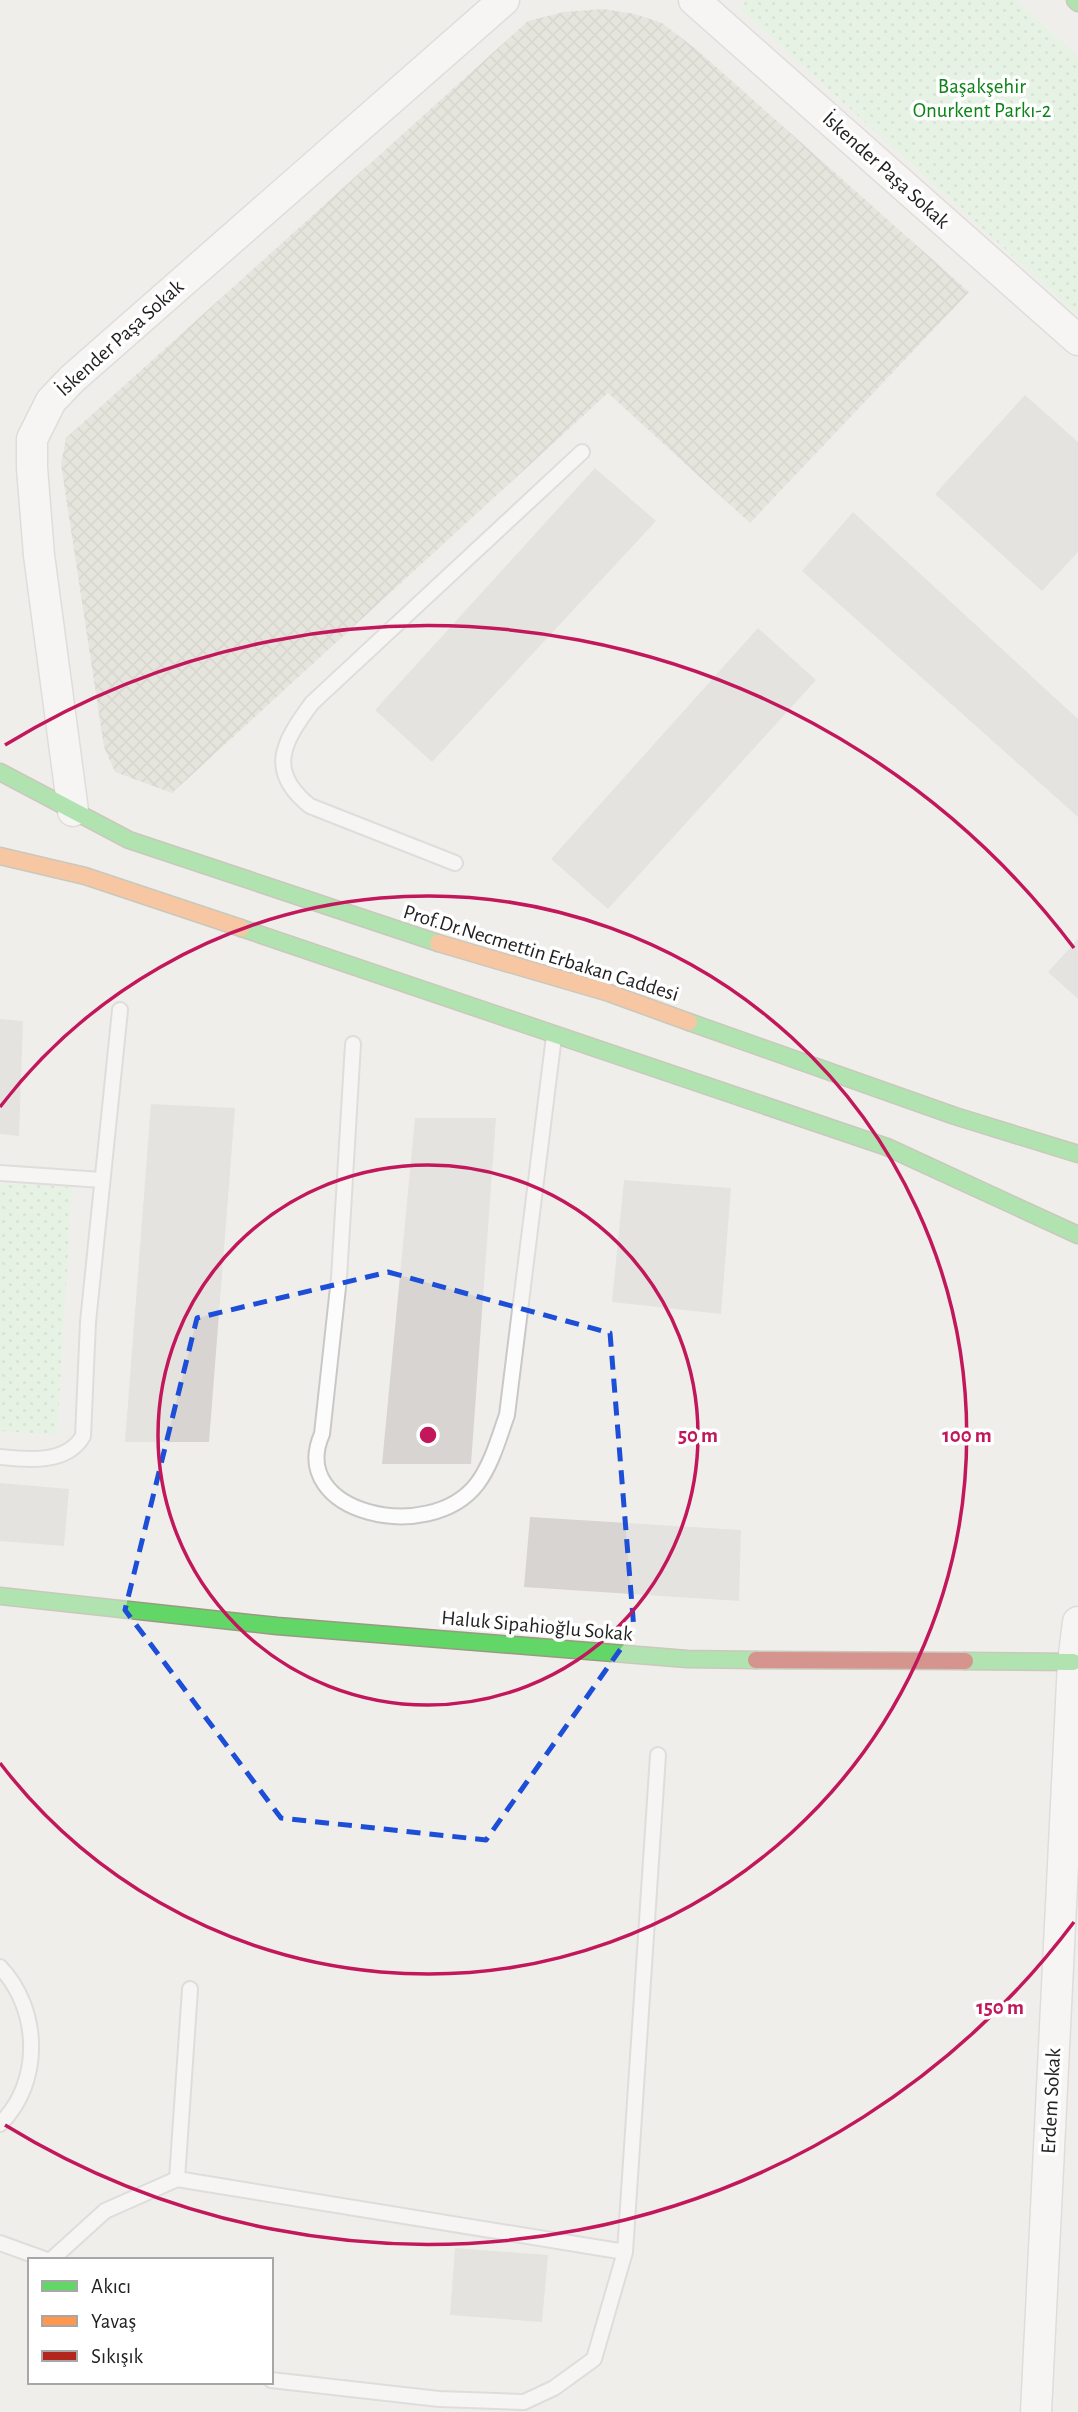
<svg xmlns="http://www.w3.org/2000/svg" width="1078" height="2412" viewBox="0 0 1078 2412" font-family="'Alegreya Sans',sans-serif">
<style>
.construction{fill:url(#construction-cross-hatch)}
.park{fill:url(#park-dots)}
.building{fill:#d7d4d2}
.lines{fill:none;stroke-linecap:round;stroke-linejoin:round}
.lane-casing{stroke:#c9c8c7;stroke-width:18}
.street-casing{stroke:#c9c8c7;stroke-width:33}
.fast-casing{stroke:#999a82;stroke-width:19}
.slow-casing{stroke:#999a82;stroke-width:19}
.jam-casing{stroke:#999a82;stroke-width:19}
.lane{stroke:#fdfcfc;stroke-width:14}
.street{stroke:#fdfcfc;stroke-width:30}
.fast{stroke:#63d668;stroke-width:16}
.slow{stroke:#ff974d;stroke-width:16}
.jam{stroke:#b3261e;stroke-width:16}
.marked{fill:none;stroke:#1d4ed8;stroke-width:5;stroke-dasharray:14 9;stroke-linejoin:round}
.ring{fill:none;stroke:#c2185b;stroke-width:3.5}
.labels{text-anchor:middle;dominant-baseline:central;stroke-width:7;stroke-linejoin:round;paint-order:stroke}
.park-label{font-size:21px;fill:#0c8416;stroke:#fff}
.street-label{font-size:21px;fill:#222;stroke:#fff}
.centre{fill:#c2185b;stroke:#fff;stroke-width:3.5}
.ring-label{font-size:21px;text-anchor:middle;font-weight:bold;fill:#c2185b;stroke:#fff;stroke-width:7;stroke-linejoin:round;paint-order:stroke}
</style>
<defs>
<pattern id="construction-cross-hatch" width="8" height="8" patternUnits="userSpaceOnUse" patternTransform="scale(1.75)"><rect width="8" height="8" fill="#d9d9cd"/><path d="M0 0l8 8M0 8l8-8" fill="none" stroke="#babab0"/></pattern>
<pattern id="park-dots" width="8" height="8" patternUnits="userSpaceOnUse" patternTransform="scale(1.75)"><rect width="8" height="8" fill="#daf5da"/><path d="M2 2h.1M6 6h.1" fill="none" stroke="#bbd2bb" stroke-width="1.8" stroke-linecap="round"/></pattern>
</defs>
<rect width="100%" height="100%" fill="#f0eeeb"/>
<path class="construction" d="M603,9L635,14L662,23L697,50L969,292L750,523L608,393L172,793L115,772L104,747L61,464L66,438L528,21L564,12Z"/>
<path class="park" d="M747,0H1016L1078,57V315L739,8Z
M0,1183L72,1187L57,1435L0,1431Z"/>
<path class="building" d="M1025,395L1078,442V552L1042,591L935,494Z
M595,468L656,521L432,762L375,710Z
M853,512L1078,719V817L802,571Z
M758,628L816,680L608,909L551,859Z
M1078,939V999L1048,972Z
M0,1019L23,1021L19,1136L0,1134Z
M151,1104L235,1108L209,1442H125Z
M415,1118H496L471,1464H382Z
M624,1180L731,1188L721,1314L612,1302Z
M0,1483L69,1489L64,1546L0,1541Z
M530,1517L741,1530L739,1601L524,1587Z
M455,2248L548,2255L542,2322L450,2315Z"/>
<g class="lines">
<defs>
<path id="lane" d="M455,863L310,806C266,771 283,742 312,703L582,452
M353,1044L339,1278L322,1434C287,1513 429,1546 477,1484C492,1464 499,1437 507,1415L554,1036
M0,1173L102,1180
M0,1457C28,1460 67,1464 83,1436L88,1322L120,1010
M0,1967C40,2009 43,2082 0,2124
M177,2179L190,1989
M0,2243L47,2260
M51,2260L105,2211L177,2179L625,2252
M271,2380L439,2399L524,2402L554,2388L594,2359L625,2252L658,1755"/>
<path id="street" d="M694,0L1078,340
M73,811L39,555L32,468V439L51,401L72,379L504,0
M1036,2412L1073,1662L1078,1622"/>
<path id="fast" d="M1075,0L1078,3
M0,772L129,840L438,943
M241,928L887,1147L1078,1235
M689,1022L955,1116L1078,1154
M0,1596L277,1626L687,1659L756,1660
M965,1661L1073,1662"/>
<path id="slow" d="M0,856L85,876L241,928
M438,943L609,993L689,1022"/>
<path id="jam" d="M756,1660L965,1661"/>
</defs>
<use href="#lane" class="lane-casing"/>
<use href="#street" class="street-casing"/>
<use href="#fast" class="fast-casing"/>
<use href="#slow" class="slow-casing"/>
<use href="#jam" class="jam-casing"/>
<use href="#lane" class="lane"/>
<use href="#street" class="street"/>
<use href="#fast" class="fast"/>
<use href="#slow" class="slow"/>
<use href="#jam" class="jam"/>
</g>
<path d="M0 0H1078V2412H0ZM388,1272L610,1333L634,1630L486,1840L281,1818L125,1610L197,1318Z" fill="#f0eeeb" fill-opacity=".55" fill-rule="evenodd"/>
<path class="marked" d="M388,1272L610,1333L634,1630L486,1840L281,1818L125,1610L197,1318Z"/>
<g class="ring">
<circle cx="428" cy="1435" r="270"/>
<path d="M0 1107A539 539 0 1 1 0 1763"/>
<path d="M1074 1922A809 809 0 0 1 5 2125M5 745A809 809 0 0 1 1074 948"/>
</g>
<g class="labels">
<g class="park-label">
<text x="982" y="86">Başakşehir<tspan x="982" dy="24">Onurkent Parkı-2</tspan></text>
</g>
<g class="street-label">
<text transform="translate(886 170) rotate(42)">İskender Paşa Sokak</text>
<text transform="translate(120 338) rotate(-42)">İskender Paşa Sokak</text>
<text transform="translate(541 953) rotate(17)">Prof.Dr.Necmettin Erbakan Caddesi</text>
<text transform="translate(537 1626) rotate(5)">Haluk Sipahioğlu Sokak</text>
<text transform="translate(1051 2101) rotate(-87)">Erdem Sokak</text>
</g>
</g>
<circle cx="428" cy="1435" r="10" class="centre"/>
<g class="ring-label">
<text x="698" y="1442">50 m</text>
<text x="967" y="1442">100 m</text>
<text x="1000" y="2014">150 m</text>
</g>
<rect x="28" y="2258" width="245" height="126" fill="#ffffff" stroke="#a7a7a7" stroke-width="2"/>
<rect x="42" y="2281" width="35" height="10" fill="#63d668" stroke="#a7a7a7" stroke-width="2"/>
<text x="91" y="2293" font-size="21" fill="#222222">Akıcı</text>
<rect x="42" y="2316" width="35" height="10" fill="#ff974d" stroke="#a7a7a7" stroke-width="2"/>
<text x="91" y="2328" font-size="21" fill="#222222">Yavaş</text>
<rect x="42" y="2351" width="35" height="10" fill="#b3261e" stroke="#a7a7a7" stroke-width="2"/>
<text x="91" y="2363" font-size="21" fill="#222222">Sıkışık</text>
</svg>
